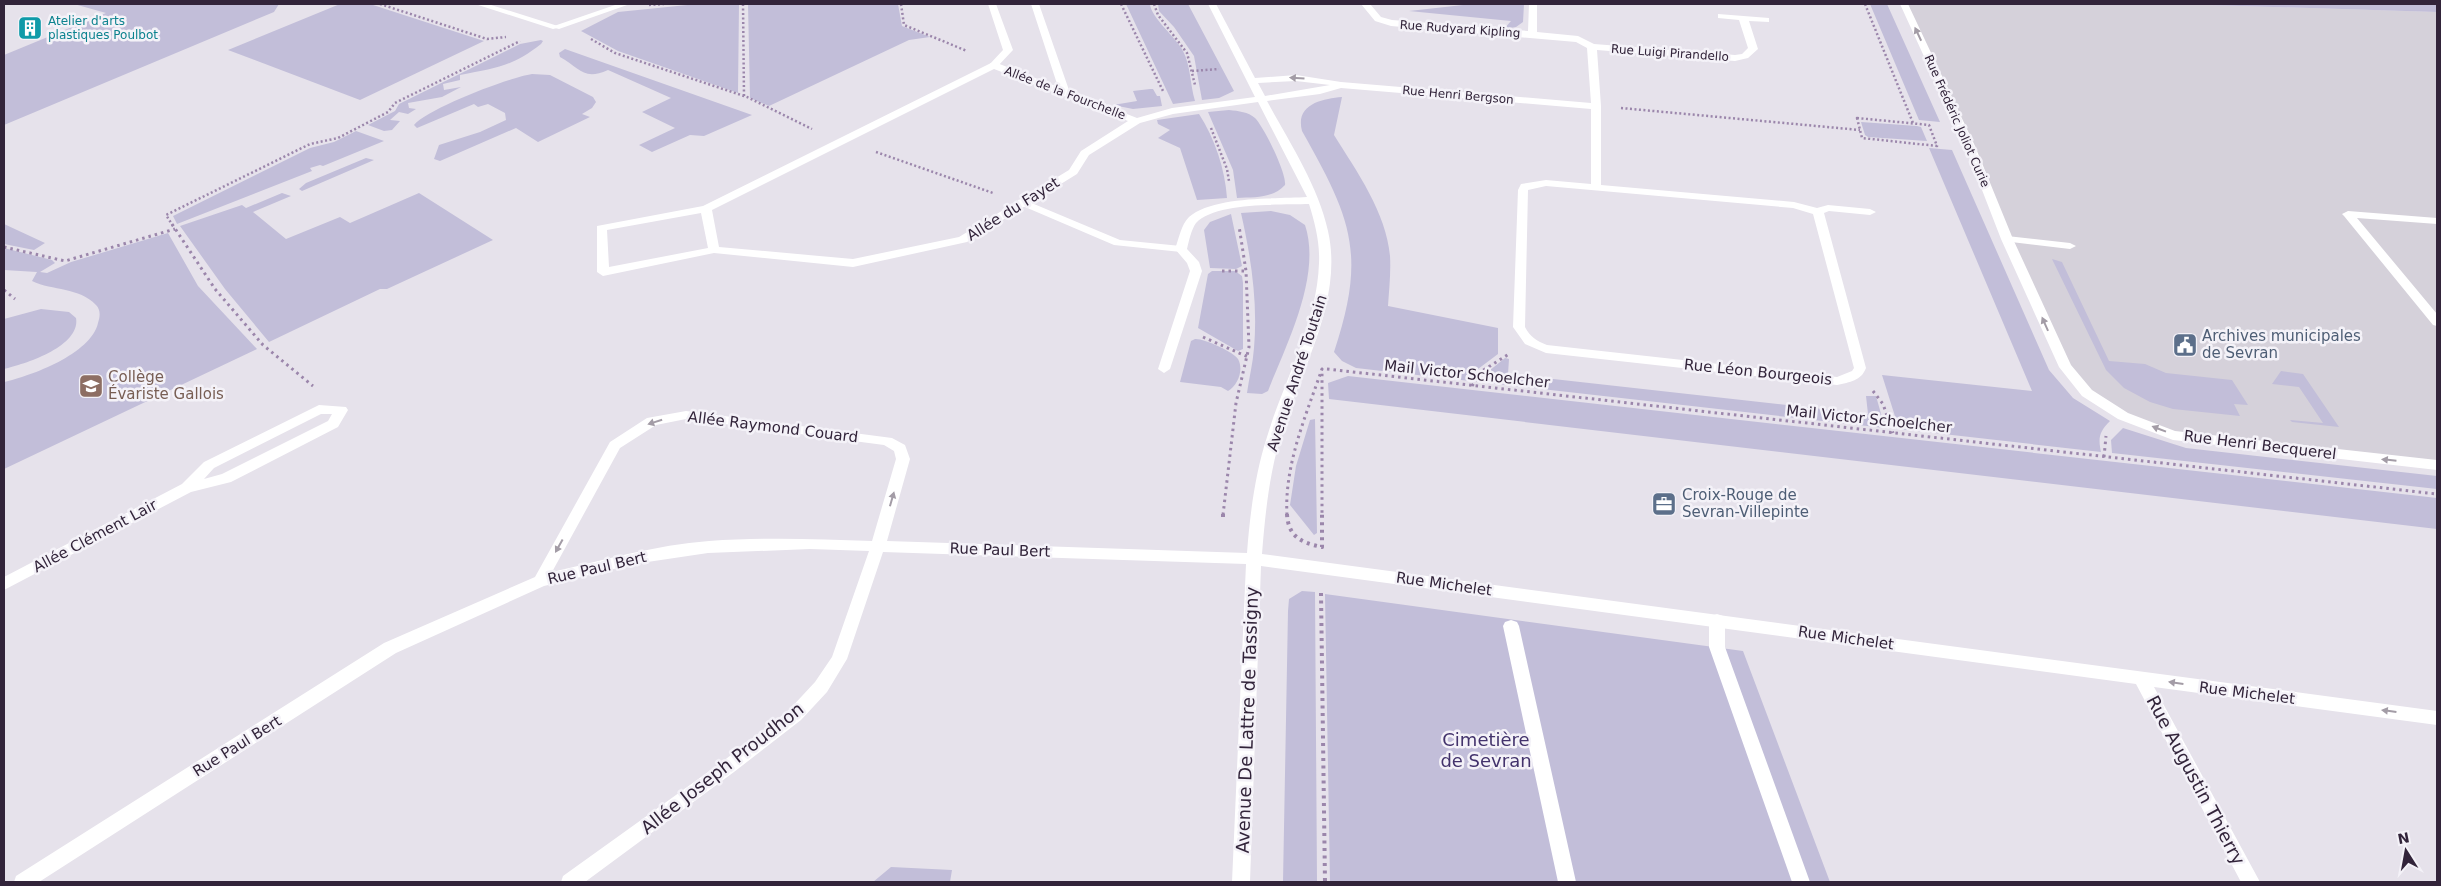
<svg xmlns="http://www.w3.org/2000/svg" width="2441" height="886" viewBox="0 0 2441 886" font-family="'DejaVu Sans',sans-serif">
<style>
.built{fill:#d5d1da}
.green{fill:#c2bed9}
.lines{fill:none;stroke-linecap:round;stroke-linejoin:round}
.path-far2{stroke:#9b86ab;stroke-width:2.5;stroke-dasharray:2 2.5;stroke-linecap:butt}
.path-far1{stroke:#9b86ab;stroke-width:3;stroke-dasharray:2.5 4;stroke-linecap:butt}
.path{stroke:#9b86ab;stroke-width:4;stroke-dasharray:3 4.5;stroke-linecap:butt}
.service{fill:#fff;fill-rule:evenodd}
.pedestrian{fill:#fff;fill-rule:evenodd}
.minor{fill:#fff;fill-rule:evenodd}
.oneway{fill:#a39ca6}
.labels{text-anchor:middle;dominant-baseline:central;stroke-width:5;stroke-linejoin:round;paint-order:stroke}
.far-culture-label{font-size:12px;fill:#0d838f;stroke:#f4f2f8;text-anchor:start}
.far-street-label{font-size:12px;fill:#32243a;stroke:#f4f2f8}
.street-label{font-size:15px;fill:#32243a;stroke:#f4f2f8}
.service-label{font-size:15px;fill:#4e5e75;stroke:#f4f2f8;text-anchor:start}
.education-label{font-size:15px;fill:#785e54;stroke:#f4f2f8;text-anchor:start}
.near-street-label{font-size:18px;fill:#32243a;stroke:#f4f2f8}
.near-park-label{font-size:18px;fill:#43336c;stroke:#f4f2f8}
</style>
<rect width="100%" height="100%" fill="#e6e2eb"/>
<path class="built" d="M1904,4H2177L2437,12V464L2173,435L2123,416L2087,393L2065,367L1970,146Z"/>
<path class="green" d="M74,4H279L274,12L4,125V55L106,13Z
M340,4H370L484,41L360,100L228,50Z
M697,4H739L738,93L618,51L581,31L618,12Z
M748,4H898L902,26L930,37L909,40L769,106L750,98Z
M1126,4H1150C1151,18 1176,37 1183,51C1191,66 1190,85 1195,101L1173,104Z
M1158,4H1188L1234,91L1219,98L1202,100L1194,56L1174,27L1159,11Z
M1472,4H1524L1523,22L1516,27L1504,29L1511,21L1409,11Z
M1870,4H1887L1940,122L1919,120Z
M2177,4H2437V12Z
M541,40L543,41L541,44C513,66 497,68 460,75V80L443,84L444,90L461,87L442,97L408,103L409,108L416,109L408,114L399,112L390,120L400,121L392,130L384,131L368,125L395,111L399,104L520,44Z
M565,49L752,115L704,136L690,135L652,152L639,145L675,128L642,112L671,98L608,70C583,81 580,68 560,57L559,53Z
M532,74L550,75L593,97L596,102L592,108L582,114L590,117L538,142L516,128L440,161L434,159L439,145L480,132L506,120L505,113L488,104L478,107L474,104L417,128L414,125C429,108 508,78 532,74Z
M1150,89H1153L1157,96H1160L1162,106L1133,109L1113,105L1137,101L1133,91Z
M1342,97L1334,135C1357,172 1386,212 1390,256C1391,273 1389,290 1388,306L1498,328V354L1474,372L1470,381L1356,368L1342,361L1334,352C1367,253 1351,218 1302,131C1295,104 1322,99 1342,97Z
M1229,110C1239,111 1248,112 1255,118C1264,127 1287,174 1285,185C1272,199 1254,197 1237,198L1233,170L1208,112Z
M1199,114C1215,139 1225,169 1227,198L1197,200L1180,148L1158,138L1170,130L1158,124L1157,120Z
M1861,122L1917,126L1921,127L1927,141L1868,137L1865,135Z
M356,131L384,141L323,166L320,165L310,168L312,171L177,224L173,216L310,148L334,142Z
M1929,148L1952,150L2049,370L2073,398L2110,421C2099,432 2098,438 2101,452L1899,429L1882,375L2032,391Z
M366,158L374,160L302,191L299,189L306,183Z
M282,193L291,196L253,212L286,239L340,217L350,223L419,193L493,240L387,289H380L269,342L225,289L180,226L242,205L246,208Z
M1271,211L1290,215L1305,225C1322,276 1286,345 1268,391L1262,394L1247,393C1249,378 1253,363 1254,348C1258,303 1251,257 1241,213Z
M1231,214L1242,266L1236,269L1210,268L1204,230L1210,222Z
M4,224L45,243L34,250L4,244Z
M168,233L198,286L257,349L4,469V382C31,376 91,354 98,323C100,317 101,310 96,305C79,287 53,291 32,281L37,272L4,270V248L52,260L55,263L40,272L47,273L71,262Z
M2052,259L2062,262L2109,361L2145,364L2166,373L2232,380L2248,405L2234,404L2240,416L2173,409L2150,402L2124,388L2106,370Z
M1235,271L1242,276L1243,283V349L1238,351L1198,328L1208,274L1212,271Z
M41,309L69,312L76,318C81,346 26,364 4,369V319Z
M1195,339C1203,338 1234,352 1238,359C1244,370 1238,385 1228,391L1221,387L1180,382L1191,341Z
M1505,358L1509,359L1508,374L1868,414L1866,396H1876L1885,428L1479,382L1489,371Z
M2281,371L2303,374L2339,427L2292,422L2290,420L2323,423L2299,387L2272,384Z
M1348,376L2437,498V529L1329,399L1328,383Z
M1315,419L1317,533L1314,535L1290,505L1296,466L1310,420Z
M2123,428L2186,448L2437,476V489L2112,453L2111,440Z
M1302,591L1315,592L1317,882H1283L1288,611L1289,599Z
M1325,594L1743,651L1830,882H1330Z
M891,867L952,870L950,882H873Z"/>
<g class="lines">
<path class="path-far2" d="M380,4L487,39L506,37
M743,4L744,96
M901,4L904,25L967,51
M1121,4L1163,91
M1154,4L1158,15L1187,53L1195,85
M1865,4L1913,123
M649,5L664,4
M591,39L615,53L747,97L812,129
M1192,71L1219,69
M1621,108L1860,130
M1857,118L1929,125L1937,146L1862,138Z
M1211,128L1227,169L1229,181
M876,152L993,193
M173,226L166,215L310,144L338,138L388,112L395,103L520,41"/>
<path class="path-far1" d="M172,224L215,289L263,345L313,386
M4,247L65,261L175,229
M1222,271H1246
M4,290L15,299
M1203,337L1248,357
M1327,369L2437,494
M1472,386L1482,371L1509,354
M1873,391L1883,404L1893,433
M2104,457L2106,436
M1223,515L1236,403L1249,347L1246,271L1239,226
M1287,515C1284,466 1306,415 1322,369V515"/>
<path class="path" d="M1287,514C1288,536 1301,543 1322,547V514
M1223,517V514
M1321,593L1325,882"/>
<path class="service" d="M988,4H996L1013,50L997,67L994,68L989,65L1003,50Z
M1031,4H1039L1070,93L1068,95L1060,93Z
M2348,211L2437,218V224L2357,218L2437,314V326L2433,325L2344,216L2342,214Z
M2007,236L2070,243L2076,246L2070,249L2003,241V237Z
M1717,614L1723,616L1725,620V647L1810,882H1792L1709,647V620L1711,616Z
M1511,620L1517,622L1519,626L1576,882H1558L1503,626L1505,622Z"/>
<path class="pedestrian" d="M618,4H630L559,29L551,27Z
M1022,199L1120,240L1181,246L1187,249L1181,252L1114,245L1018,204V200Z"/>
<path class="minor" d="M475,4H488L561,27L553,29Z
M1208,4H1216L1255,78L1296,75L1341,82L1591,103L1587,48L1576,42L1391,26L1375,21L1361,4H1370L1381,17L1392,20L1528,31L1529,4H1537V32L1578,36L1594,44L1735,55L1742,54L1748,48L1739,20L1718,18V14L1769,18V22L1749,21L1758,49L1748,58L1735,61L1597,50L1601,106V185L1794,202L1817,208L1828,205L1870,209L1876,212L1870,215L1829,211L1824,213L1866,368C1861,381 1850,382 1837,385L1546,353L1525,344L1513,327L1518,190L1521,184L1546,180L1591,184V109L1341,88L1320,94L1267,101C1289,142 1318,185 1328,231C1344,302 1299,372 1280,439C1269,476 1265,516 1262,554L2437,711V725L2154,687L2260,882H2241L2136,684L1261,566L1250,882H1232L1246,564L883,552L847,659L827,692L801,720L734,772L585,882H561L563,876L722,762L789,710L815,682L832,657L869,551L810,549L708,553L634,564L544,586L396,653L39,882H14L16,876L384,643L535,577L610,442L647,418L686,411L892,438L905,445L910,459L887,541L1247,553C1250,514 1255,474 1267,437C1284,380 1317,324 1319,263C1320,243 1315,223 1309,204C1282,205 1215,202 1196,223C1191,230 1189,241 1187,249L1199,262L1202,271L1170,369L1164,373L1158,369L1190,271L1187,263L1175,249C1179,238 1181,225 1189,217C1213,196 1276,199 1307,197L1258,102L1173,114L1140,123L1089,155L1077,174L967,242L853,267L714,253L603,276L597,272V226L703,206L991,63H997L1137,118L1172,108L1255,97ZM994,69L1128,121L1081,151L1069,170L959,237L853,259L719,247L712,210ZM1296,81L1330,85L1265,96L1258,83ZM1546,186L1793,208L1813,214L1854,368L1852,371L1837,377L1547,345C1537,341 1530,337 1525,327L1528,190ZM701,213L708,248L609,267L607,230ZM686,419L884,445L894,451L896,459L872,541C818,539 763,537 709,541C656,545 604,560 552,572L620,448L656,425Z
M1900,4H1908L1975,146L2013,239L2071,365L2092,390L2128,413L2175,431L2437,460V470L2173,440L2118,419L2082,396L2059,367L2001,239L1965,146Z
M319,405L346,407L348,410L338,427L231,482L191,492L4,590V577L182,484L204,462ZM321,414H332L328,421L222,474L204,479L214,468Z"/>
</g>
<defs><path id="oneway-solid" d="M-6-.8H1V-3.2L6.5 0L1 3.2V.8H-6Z" transform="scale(1.25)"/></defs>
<g class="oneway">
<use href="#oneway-solid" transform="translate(1918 34) rotate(-115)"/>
<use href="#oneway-solid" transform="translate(1297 78) rotate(-176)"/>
<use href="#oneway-solid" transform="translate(2045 324) rotate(-114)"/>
<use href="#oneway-solid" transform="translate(655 422) rotate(162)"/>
<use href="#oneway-solid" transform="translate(2159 429) rotate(-159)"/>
<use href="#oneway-solid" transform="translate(2389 460) rotate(-174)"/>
<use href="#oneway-solid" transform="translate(892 499) rotate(-74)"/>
<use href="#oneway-solid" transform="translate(559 546) rotate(119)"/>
<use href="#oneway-solid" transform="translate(2176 683) rotate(-172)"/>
<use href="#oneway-solid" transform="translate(2389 711) rotate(-173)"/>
</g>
<defs>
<symbol id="building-square" viewBox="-11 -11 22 22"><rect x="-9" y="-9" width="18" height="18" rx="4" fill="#0f9aa8" stroke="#f4f2f8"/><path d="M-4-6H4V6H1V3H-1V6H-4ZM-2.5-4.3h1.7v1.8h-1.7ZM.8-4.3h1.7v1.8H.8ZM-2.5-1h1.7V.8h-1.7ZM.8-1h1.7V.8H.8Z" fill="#fff"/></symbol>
<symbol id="civic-square" viewBox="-11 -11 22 22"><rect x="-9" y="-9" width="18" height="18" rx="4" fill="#5c6f8a" stroke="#f4f2f8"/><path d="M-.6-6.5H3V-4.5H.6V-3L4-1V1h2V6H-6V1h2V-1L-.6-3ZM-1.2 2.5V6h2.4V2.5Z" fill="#fff"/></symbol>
<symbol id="school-square" viewBox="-11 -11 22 22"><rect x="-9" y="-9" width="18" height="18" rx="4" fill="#8d6e63" stroke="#f4f2f8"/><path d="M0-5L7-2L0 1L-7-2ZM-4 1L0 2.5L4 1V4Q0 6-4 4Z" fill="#fff"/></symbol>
<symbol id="office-square" viewBox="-11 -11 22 22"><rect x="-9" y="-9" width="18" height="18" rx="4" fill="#5c6f8a" stroke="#f4f2f8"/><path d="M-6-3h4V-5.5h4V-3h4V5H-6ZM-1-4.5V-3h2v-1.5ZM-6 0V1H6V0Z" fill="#fff"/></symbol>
</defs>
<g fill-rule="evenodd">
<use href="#building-square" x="16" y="14" width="28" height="28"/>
<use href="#civic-square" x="2171" y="331" width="28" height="28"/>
<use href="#school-square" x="77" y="372" width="28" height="28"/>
<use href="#office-square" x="1650" y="490" width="28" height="28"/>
</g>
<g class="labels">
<g class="far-culture-label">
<text x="48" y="21">Atelier d'arts<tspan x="48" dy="14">plastiques Poulbot</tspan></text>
</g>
<g class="far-street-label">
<text transform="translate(1460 29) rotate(4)">Rue Rudyard Kipling</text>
<text transform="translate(1670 53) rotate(4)">Rue Luigi Pirandello</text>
<text transform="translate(1065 93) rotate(21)">Allée de la Fourchelle</text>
<text transform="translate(1458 95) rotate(5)">Rue Henri Bergson</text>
<text transform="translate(1957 121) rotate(66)">Rue Frédéric Joliot Curie</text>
</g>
<g class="street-label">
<text transform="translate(1013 209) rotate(-32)">Allée du Fayet</text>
<text transform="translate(1758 372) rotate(6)">Rue Léon Bourgeois</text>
<text transform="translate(1297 373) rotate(-72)">Avenue André Toutain</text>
<text transform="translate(1467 374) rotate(6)">Mail Victor Schoelcher</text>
<text transform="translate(1869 419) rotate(6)">Mail Victor Schoelcher</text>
<text transform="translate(773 427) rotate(7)">Allée Raymond Couard</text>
<text transform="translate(2260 445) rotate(7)">Rue Henri Becquerel</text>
<text transform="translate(95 536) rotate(-28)">Allée Clément Lair</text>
<text transform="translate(1000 550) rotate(2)">Rue Paul Bert</text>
<text transform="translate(597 568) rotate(-13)">Rue Paul Bert</text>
<text transform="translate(1444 584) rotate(8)">Rue Michelet</text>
<text transform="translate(1846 638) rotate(8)">Rue Michelet</text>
<text transform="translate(2247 693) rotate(7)">Rue Michelet</text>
<text transform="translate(237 746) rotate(-32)">Rue Paul Bert</text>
</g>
<g class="service-label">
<text x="2202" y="336">Archives municipales<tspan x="2202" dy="17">de Sevran</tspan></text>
<text x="1682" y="495">Croix-Rouge de<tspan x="1682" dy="17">Sevran-Villepinte</tspan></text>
</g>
<g class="education-label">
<text x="108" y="377">Collège<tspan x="108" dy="17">Évariste Gallois</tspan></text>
</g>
<g class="near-street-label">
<text transform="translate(1247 720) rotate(-88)">Avenue De Lattre de Tassigny</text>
<text transform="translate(722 768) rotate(-38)">Allée Joseph Proudhon</text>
<text transform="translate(2196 780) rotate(62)">Rue Augustin Thierry</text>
</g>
<g class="near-park-label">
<text x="1486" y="739">Cimetière<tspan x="1486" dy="21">de Sevran</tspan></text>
</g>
</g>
<rect width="2441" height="886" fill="none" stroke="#32243a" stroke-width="10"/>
<g transform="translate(2406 851) rotate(349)" stroke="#f4f2f8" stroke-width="4" paint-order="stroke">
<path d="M0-4L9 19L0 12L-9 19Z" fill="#32243a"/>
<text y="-8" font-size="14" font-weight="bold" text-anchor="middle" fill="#32243a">N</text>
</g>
</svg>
